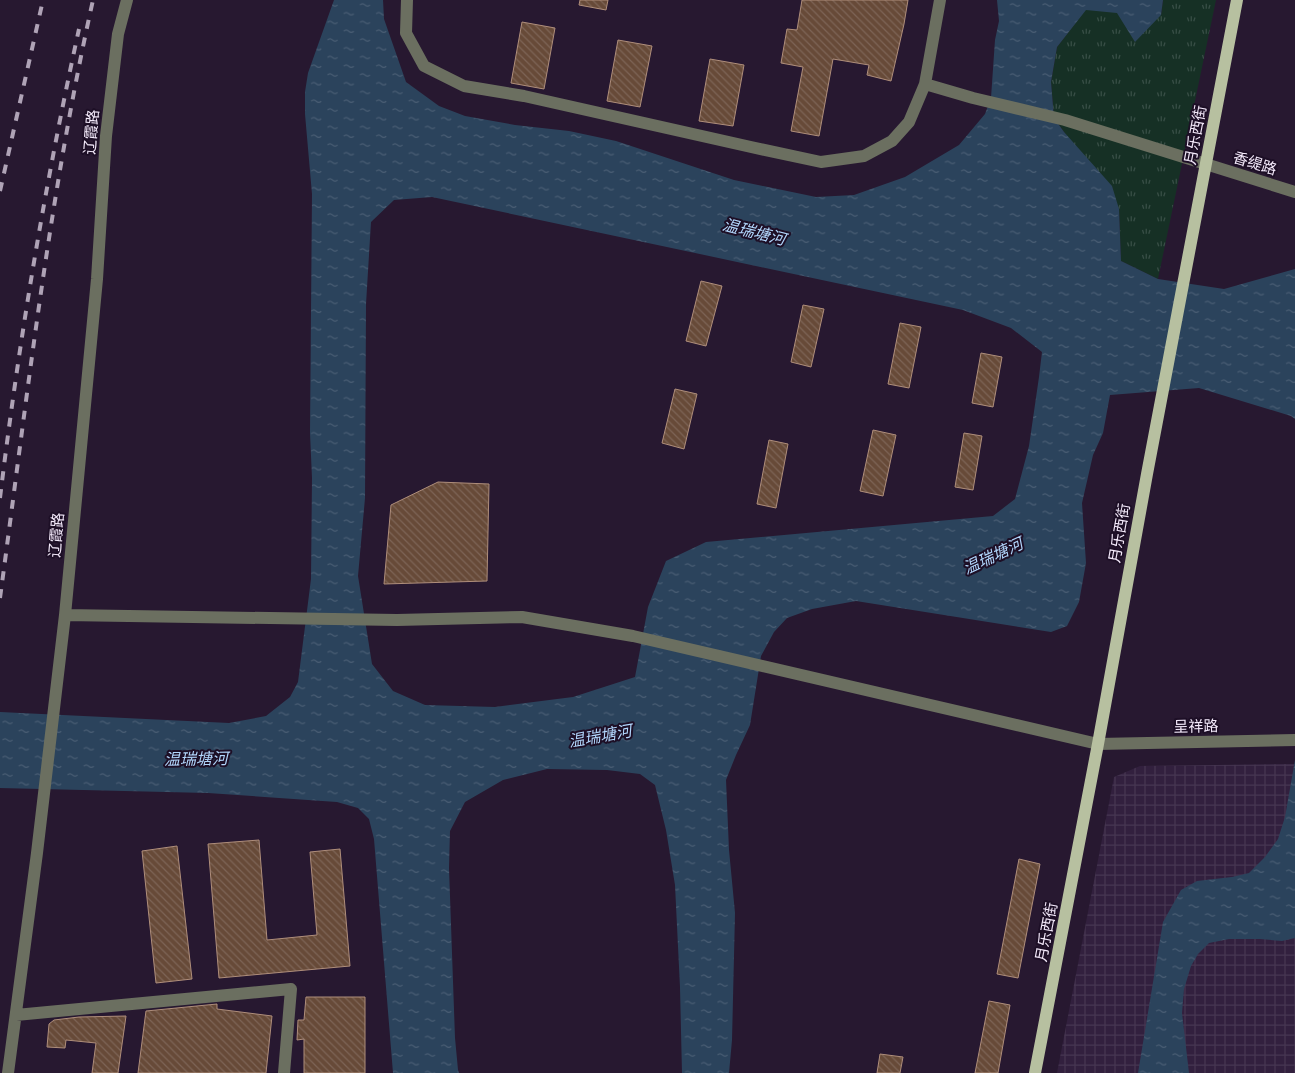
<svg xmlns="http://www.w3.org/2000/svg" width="1295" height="1073" viewBox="0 0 1295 1073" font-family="Helvetica,'Noto Sans SC',sans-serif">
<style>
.industrial{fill:url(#industrial-grid)}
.park{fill:url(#park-tufts)}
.water{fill:url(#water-ripples);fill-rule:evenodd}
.building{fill:url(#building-back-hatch);stroke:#af8e7b}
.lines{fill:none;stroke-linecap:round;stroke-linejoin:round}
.minor{stroke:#6b6f60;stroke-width:12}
.major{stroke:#b7c0a0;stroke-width:12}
.rail{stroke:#afa3b6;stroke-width:4;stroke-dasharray:9 9;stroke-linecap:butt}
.labels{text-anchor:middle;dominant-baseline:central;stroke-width:4;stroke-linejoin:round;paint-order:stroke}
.street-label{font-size:15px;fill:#f4eafb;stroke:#1d0f26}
.water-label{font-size:16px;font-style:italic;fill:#b1d6fc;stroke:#1d0f26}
</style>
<defs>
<pattern id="industrial-grid" width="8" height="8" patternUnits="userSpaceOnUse" patternTransform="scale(1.25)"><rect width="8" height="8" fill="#32203e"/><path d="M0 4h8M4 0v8" fill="none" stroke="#463651"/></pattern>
<pattern id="park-tufts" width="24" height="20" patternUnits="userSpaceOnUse" patternTransform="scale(1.25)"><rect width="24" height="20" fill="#163025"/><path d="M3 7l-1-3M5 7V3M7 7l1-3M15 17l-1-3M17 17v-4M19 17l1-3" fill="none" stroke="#384e46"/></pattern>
<pattern id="water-ripples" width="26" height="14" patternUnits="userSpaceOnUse" patternTransform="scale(1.25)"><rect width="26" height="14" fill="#2b435c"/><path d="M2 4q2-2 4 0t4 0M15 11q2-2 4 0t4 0" fill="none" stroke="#4a5e74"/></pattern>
<pattern id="building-back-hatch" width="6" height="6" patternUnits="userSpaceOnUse" patternTransform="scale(1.25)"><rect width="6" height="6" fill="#674a38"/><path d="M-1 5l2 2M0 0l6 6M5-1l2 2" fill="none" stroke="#7d6456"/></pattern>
</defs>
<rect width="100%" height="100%" fill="#271830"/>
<path class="industrial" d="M1295,764V1073H1057L1114,777L1140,766Z"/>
<path class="park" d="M1163,0H1216L1158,279L1121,261L1119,209L1054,118L1051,82L1057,47L1086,9L1161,15Z"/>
<path class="water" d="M334,0H383L384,19L406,82L439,106L465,116L515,125L569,131L616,141L734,180L816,197L854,195L905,177L959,145L985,114L991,98L995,40L999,21L997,0H1163L1161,15L1135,42L1117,13L1086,10L1057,47L1051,82L1054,118L1064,132L1112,186L1119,209L1121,261L1158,279L1224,289L1295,269V419L1291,416L1199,388L1110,395L1103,433L1093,455L1082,503L1086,563L1079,602L1067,626L1051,632L856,601L812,609L787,618L774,632L761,656L750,725L736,755L726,780L729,850L735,913L732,1040L729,1073H682L680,987L675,885L666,830L655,785L640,774L607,770L547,769L503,780L465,802L450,831L449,868L455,1038L458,1070L459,1073H393L374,839L369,819L358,808L337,802L208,793L0,788V712L229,723L266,716L290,697L298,682L311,579L312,478L310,433L312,194L305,114V92L308,73ZM432,197L963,310L1011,328L1042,352L1039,377L1029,446L1015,499L993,516L706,542L666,561L648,607L635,677L573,697L495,707L425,705L393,691L372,664L358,576L365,498L366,304L371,222L394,200Z
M1295,760V938L1282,941L1260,939H1229L1209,943L1198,954L1191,966L1184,989L1182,1013L1189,1073H1138L1163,922L1181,890L1197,881L1232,877L1249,873L1265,857L1278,839L1285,817Z"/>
<path class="building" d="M580,0H608L606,10L579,5Z
M802,0H908L904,24L891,81L867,75L869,65L833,59L819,136L791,131L803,67L781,63L787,29L797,30Z
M522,22L555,28L544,89L511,83Z
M618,40L652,46L640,107L607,101Z
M710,59L744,65L733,126L699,121Z
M701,281L722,286L706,346L686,341Z
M803,305L824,309L811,367L791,362Z
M900,323L921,327L909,388L888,384Z
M981,353L1002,357L993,407L972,403Z
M675,389L697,394L684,449L662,443Z
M873,430L896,435L883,496L860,491Z
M964,433L982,436L973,490L955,487Z
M769,440L788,444L776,508L757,504Z
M438,482L489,484L487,581L384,584L391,505Z
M259,840L267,940L317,935L310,852L340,849L350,966L219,978L208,844Z
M177,846L192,979L156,983L142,851Z
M1019,859L1040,864L1018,978L997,974Z
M306,997H365V1073H304V1039L297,1040L298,1020H304Z
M989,1001L1010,1005L998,1073H975Z
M217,1004V1009L272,1016L266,1073H138L146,1011Z
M126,1016L118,1073H92L96,1043L66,1040L65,1048L47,1047L49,1024L54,1020L79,1017Z
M880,1054L903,1057L900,1073H877Z"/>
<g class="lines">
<path class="minor" d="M407,0L406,33L424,66L464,86L524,96L751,147L821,162L864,156L892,141L909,122L925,84L940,0
M925,84L973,98L1065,120L1295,192
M65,615L397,620L522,617L633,636L1098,744L1295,740
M16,1015L291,989L284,1073
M8,1073L37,853L65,615L97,279L106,136L118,34L127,0"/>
<path class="major" d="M1035,1073L1098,744L1147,474L1237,0"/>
<path class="rail" d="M0,191L43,0
M0,498C19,341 45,184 79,29
M0,598C27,399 49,197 93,0"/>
</g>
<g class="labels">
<g class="street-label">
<text transform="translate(91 132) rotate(-85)">辽霞路</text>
<text transform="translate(1195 135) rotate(-79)">月乐西街</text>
<text transform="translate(1255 163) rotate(17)">香缇路</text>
<text transform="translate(1119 533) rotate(-80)">月乐西街</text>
<text transform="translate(56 535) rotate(-85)">辽霞路</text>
<text transform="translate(1196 726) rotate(-1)">呈祥路</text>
<text transform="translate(1046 932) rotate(-79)">月乐西街</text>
</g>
<g class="water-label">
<text transform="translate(754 232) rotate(14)">温瑞塘河</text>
<text transform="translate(993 556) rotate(-25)">温瑞塘河</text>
<text transform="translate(600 736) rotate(-10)">温瑞塘河</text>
<text transform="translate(196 759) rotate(-1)">温瑞塘河</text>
</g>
</g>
</svg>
